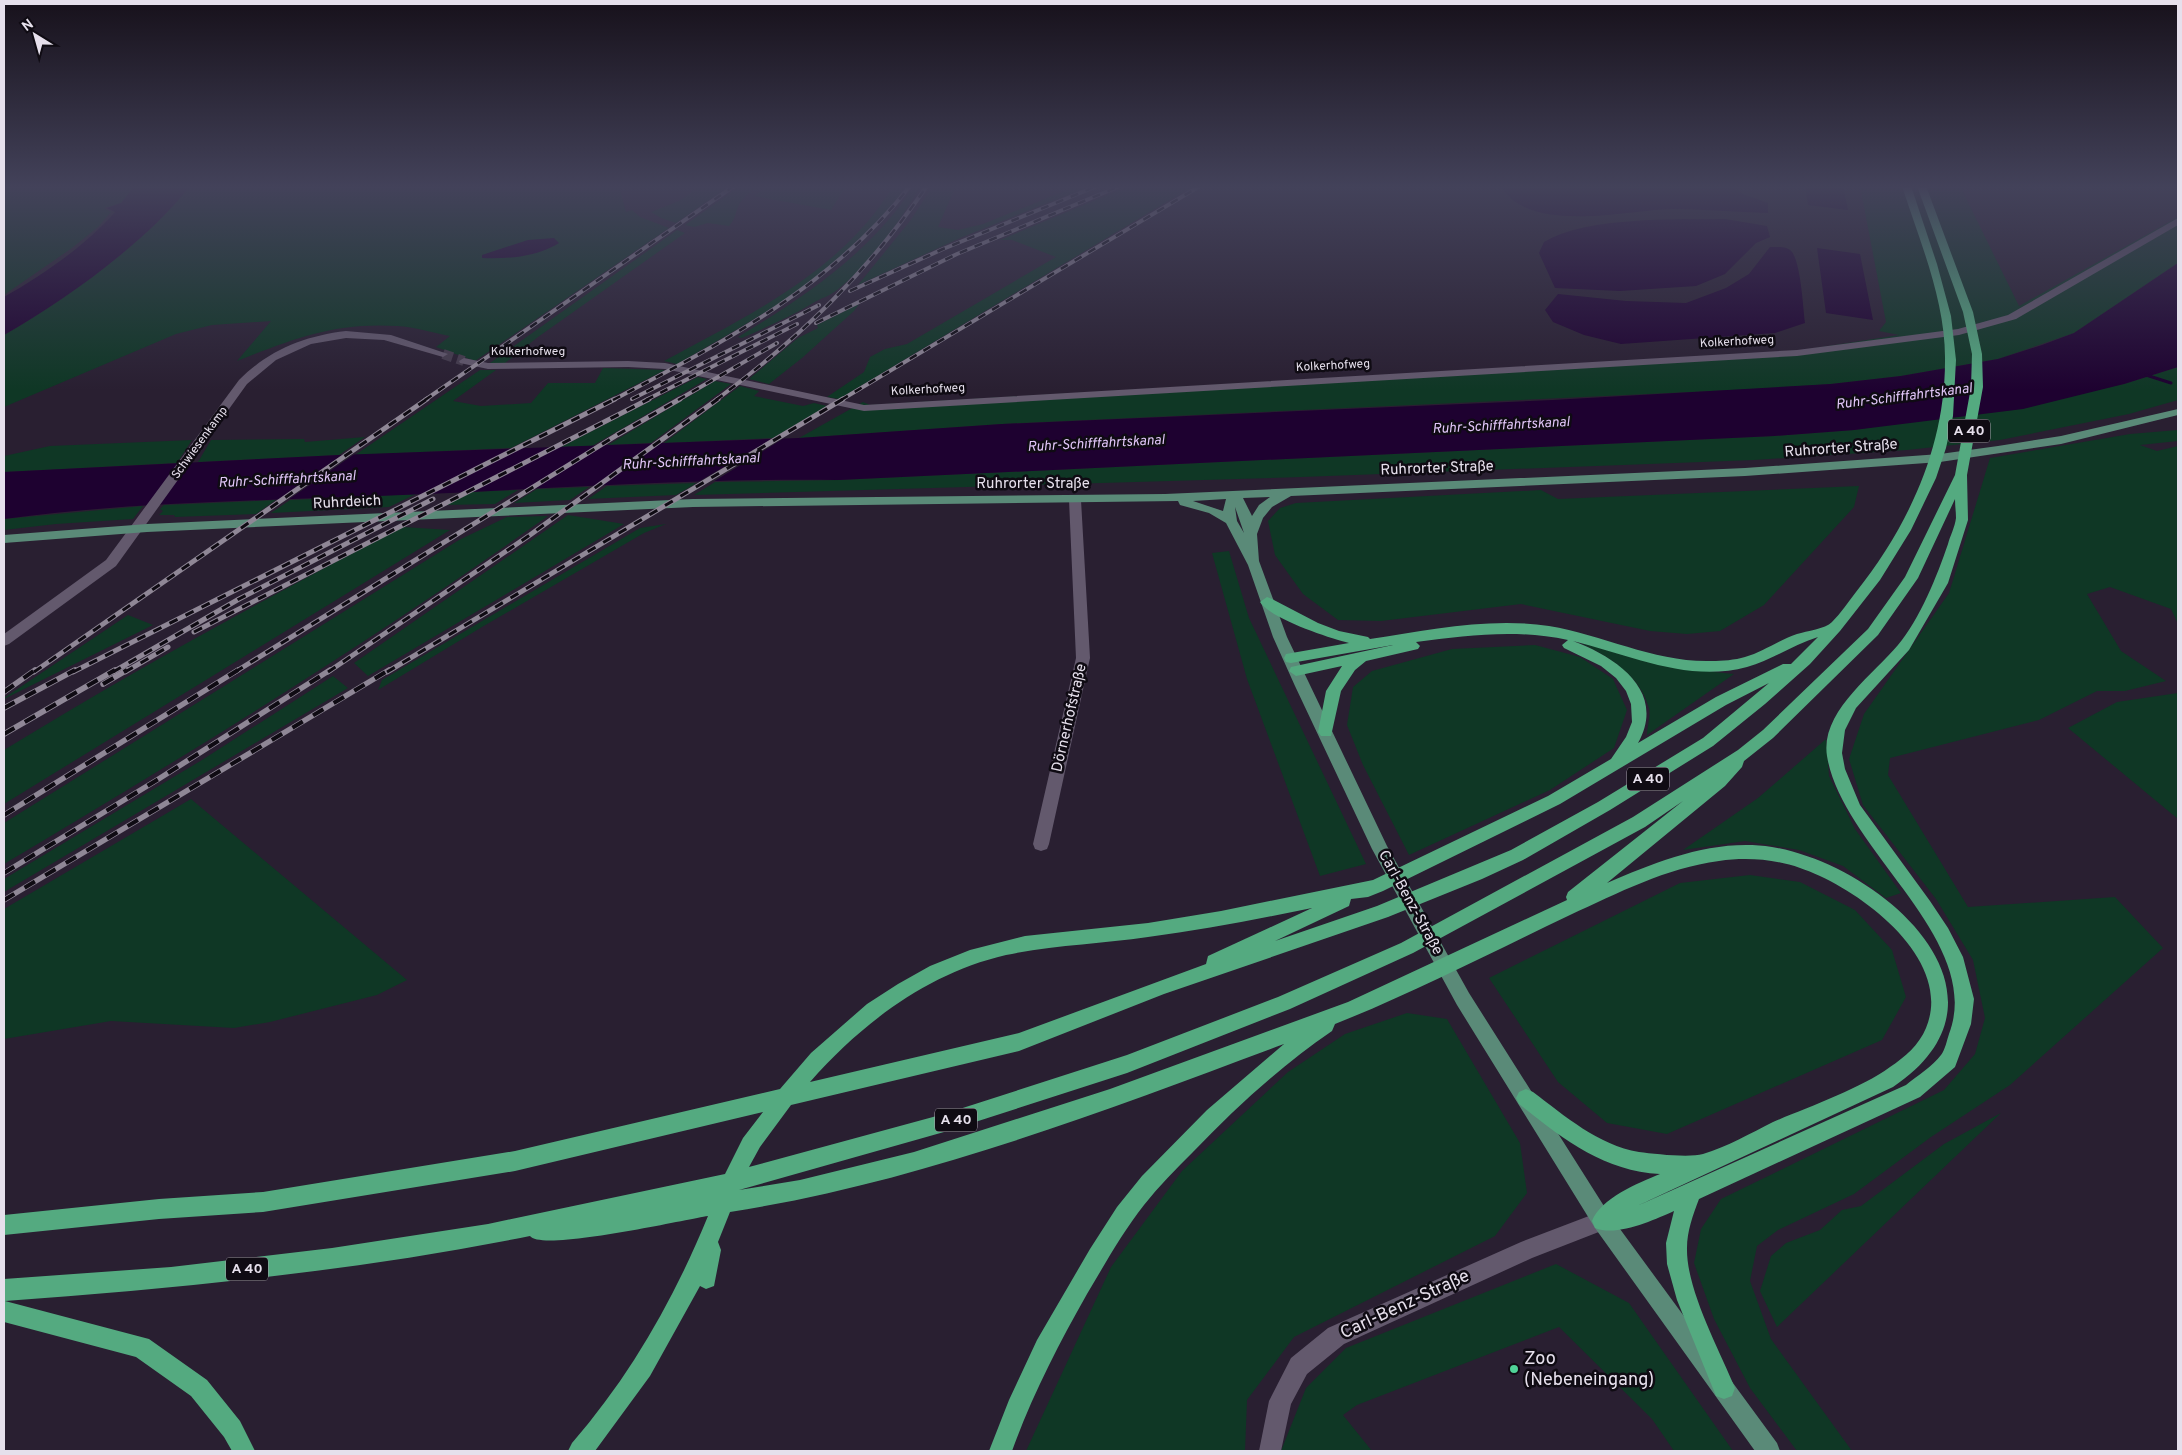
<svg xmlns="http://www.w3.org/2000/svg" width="2182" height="1455" viewBox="0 0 2182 1455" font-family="Overpass,sans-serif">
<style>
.green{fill:#0f3725}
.water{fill:#1e0130}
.pier{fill:#291f31}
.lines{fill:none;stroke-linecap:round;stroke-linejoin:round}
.stream{stroke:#1e0130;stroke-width:3}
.minor-tunnel{stroke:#453c4d;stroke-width:10;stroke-dasharray:10 5;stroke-linecap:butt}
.minor{fill:#63596d;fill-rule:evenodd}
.major{fill:#5a8a78;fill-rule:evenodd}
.highway{fill:#54aa80;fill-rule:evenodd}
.rail-far2-casing{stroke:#8f8796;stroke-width:4}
.rail-far1-casing{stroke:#8f8796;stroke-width:5}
.rail-casing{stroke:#8f8796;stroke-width:5.5}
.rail-far2{stroke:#0f0b13;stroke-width:2.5;stroke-dasharray:8;stroke-linecap:butt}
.rail-far1{stroke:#0f0b13;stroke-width:3;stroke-dasharray:9;stroke-linecap:butt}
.rail{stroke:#0f0b13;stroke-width:4;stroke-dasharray:12;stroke-linecap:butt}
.poi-dot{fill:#50d398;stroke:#0f0b13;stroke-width:2}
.labels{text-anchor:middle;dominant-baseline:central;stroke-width:5;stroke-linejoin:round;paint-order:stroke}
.far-street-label{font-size:12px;fill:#e6e0ec;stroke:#0f0b13}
.far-water-label{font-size:14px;font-style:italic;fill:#e1c6f8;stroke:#0f0b13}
.shield{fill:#0f0b13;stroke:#a6a0ab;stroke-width:1}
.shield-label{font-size:14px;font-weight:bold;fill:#e6e0ec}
.street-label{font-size:15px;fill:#e6e0ec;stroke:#0f0b13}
.near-street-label{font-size:18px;fill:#e6e0ec;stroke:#0f0b13}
.near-poi-label{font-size:18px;fill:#e6e0ec;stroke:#0f0b13;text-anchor:start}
</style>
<rect width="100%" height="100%" fill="#291f31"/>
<path class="green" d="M4,186H135L121,203L104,208L111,212L98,227L72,248L4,295Z
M190,186H619L626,212L632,210L640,217L669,228L475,361L436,347L450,336C433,333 415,327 397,326C334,322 293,339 237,361L271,321L212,325L176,334L4,407V335C67,299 145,243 190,186Z
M701,186H729L676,223L661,218L651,212L679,201Z
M740,186H758C751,192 741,198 738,207C735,215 735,219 729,226L708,223L694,227L685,225Z
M767,186H846L831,210L754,196Z
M893,186H906C854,267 758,317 677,364L664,361C747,316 843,271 893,186Z
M914,186H921C898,223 872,263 837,290C830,296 821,298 813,303C791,317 766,327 742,338L738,337C806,296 870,253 914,186Z
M933,186H956L938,227L958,230L983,224L1077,186H1090L960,238L858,285L910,221Z
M1129,186H1193L839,399L827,397L864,372L870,357L885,349L907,344L1056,257L1012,240H1000Z
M1860,186H1960L2019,306L2178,217V263L2074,333L1998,359L1901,376L1831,384L1755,389L1002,424L799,438L863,402L870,405L1796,351L1899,335L1879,331L1886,322Z
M677,230L685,233L538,337L505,363H490Z
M859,304L854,311L802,358L769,384L749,379L798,338L818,328L817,325Z
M2178,367V400L2129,414L2000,440L1907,450L1754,460L1302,477L694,495L715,482L838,480L1774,436L1854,430L2124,384Z
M603,368L665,370L511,448L355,455L480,370H496L453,401L481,406L531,403L548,383H595Z
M698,377L707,379L592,446L561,447Z
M715,381L731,384L651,443L608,445Z
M740,386L759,391L754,396L803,406L814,403L827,406L773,438L664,443Z
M2178,430V441L2140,445L2157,451L2178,446V624L2171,609L2110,587L2087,594L2121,651L2166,681L2125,691H2097L2039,720L1890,758L1888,775L1968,907L2115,897L2163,948L2010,1085L1931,1137L1854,1194L1778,1230L1757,1246L1750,1281L1771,1339L1852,1451H1797L1750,1388L1714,1319L1694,1263L1701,1229L1721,1199L1944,1090L1975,1054L1985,1018L1973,960L1936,899L1863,805L1849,759L1864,714L1949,593L1990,458L2130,434Z
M365,437L339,455L198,462L211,440L304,439L305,442Z
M192,440L177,463L4,472V456L50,446Z
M697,483L676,495L588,499L607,486Z
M1859,486L1854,507L1764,605L1720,631L1687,634L1650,631L1521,604L1381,621L1338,620L1303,594L1275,555L1268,521L1280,508L1296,503L1541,490L1558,499Z
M589,487L570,500L514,503L537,489Z
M518,490L495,504L444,505L471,492Z
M416,494L389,507L271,513L290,500Z
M276,500L256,514L175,517L174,515H159L163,511L160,509L164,505Z
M143,506L133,519L56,524L4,530V519Z
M568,515L624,524L368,676L354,663Z
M548,516C372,641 189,754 4,864V823L459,540L507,517Z
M666,524L644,533L482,627L378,690L382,680L640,528Z
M403,527L450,530L4,804V750C134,670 268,597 403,527Z
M1229,551L1249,618L1366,864L1320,876L1247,679L1212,553Z
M128,615L153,625L4,699V698Z
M1581,643C1632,657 1681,670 1734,674L1647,735C1647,727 1651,716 1649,708C1640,675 1609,657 1581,643Z
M1535,645L1580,657L1613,679L1627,710L1614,748L1550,790L1409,855L1363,765L1347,725L1353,687L1372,671L1452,649Z
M333,676L348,688L4,892V879L202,760Z
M2178,693V819L2068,728L2117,702Z
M1826,739L1829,776L1855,829L1901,893L1886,898L1843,866L1799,850L1745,841L1683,850L1758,798Z
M191,799L407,980L377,995L270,1022L234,1028L111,1021L4,1039V909Z
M1750,875L1800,882L1855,910L1892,950L1906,997L1882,1040L1667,1134L1607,1123L1558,1082L1489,978L1680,883Z
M1407,1013L1447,1019L1520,1143L1527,1193L1495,1236L1294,1337L1247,1400L1245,1451H1026L1111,1267L1182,1171L1288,1072L1345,1034Z
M2001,1113L1777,1327L1760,1291L1771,1256L1786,1243L1820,1230L1842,1210L1861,1206L1944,1144Z
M1556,1264L1629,1303L1733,1451H1674L1652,1419L1559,1327L1357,1405L1343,1415L1372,1451H1281L1306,1388L1346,1348Z"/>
<path class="water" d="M135,186H190C145,243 67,299 4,335V297C43,275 85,246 115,212L107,208L121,203Z
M1501,186H1731L1743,194L1768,203V213C1736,212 1704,209 1672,209C1626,210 1529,235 1501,186Z
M1805,186H1843L1848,210L1808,205Z
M1725,219L1767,226L1770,237L1756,243L1725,274L1696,286L1620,291L1555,288L1539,253L1544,242C1588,216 1674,220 1725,219Z
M554,238L559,243C537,257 508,259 482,258V255L528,240Z
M1770,247C1777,247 1788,246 1792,252C1801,265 1803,307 1805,323L1775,333L1621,344L1584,335L1553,322L1545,310L1558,294L1626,301L1686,303L1726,288L1749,274Z
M1817,248L1860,254L1873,320L1826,313Z
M2178,263V367L2124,384L2023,409L1854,430L1774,436L838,480C692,478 547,489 402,495C269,501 135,501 4,519V472L339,455L799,438L1002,424L1553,400L1831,384L1901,376L1998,359L2042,345L2074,333Z"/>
<path class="pier" d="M789,435L708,485H693L777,436Z
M345,453H356L285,502L273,503Z"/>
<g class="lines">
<path class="stream" d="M2146,375L2171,383"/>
<path class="minor-tunnel" d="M443,354L464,361"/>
<path class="minor" d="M2178,218V225L2016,319L1959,335L1797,356L864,411L665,369L628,367L488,369L460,363L459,361L464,358L488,363L628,361L665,363L864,405L1797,350L1958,329L2008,315Z
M346,331L391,335L448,354L443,357L384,340L346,338L311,344L276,360L247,384L116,566L9,644L4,646V634L106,560L239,380C269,350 304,336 346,331Z
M1075,496L1081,500L1090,658L1049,844L1047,849L1041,851L1035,849L1033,844L1076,658L1069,500Z
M1602,1211L1609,1214L1612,1221L1609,1228L1532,1258L1344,1344L1307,1374L1291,1404L1281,1451H1259L1269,1401L1291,1358L1328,1328L1521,1242Z"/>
<path class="major" d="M2178,409V415L2061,444L1940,462L1745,476L1291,496L1272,507L1263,518L1257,534L1259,561L1287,637L1387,846L1469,993L1609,1214L1777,1443L1780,1451H1755L1595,1228L1457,1005L1372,849L1295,686L1273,637L1248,565L1226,523L1209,513L1180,505L1178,501L693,507L147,532L4,543V535L147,524L693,499L1165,494L1745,468L1940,454L1998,446L2061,436ZM1270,497L1259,505L1252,516L1243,498ZM1226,499L1223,511L1193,501ZM1235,507L1244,533L1237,521Z"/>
<path class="highway" d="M1902,186H1911L1937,264L1951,316L1956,360L1953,416L1946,448L1936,478L1911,530L1880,580L1840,631L1810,664L1765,704L1713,746L1610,810L1523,860L1482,879L1388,917L1164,994L1019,1051L791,1105L760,1147L749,1167L944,1114L1127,1055L1278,997L1401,943L1633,817L1738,750L1763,730L1868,629L1905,577L1955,475L1971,387L1972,354L1963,312L1917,186H1926L1973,312L1982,354L1983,387L1967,475L1968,520L1948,583L1909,650L1856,708L1845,730L1842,753L1845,769L1860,805L1930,901L1948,928L1963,957L1974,999L1971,1024L1955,1067L1920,1097L1699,1199C1693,1215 1687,1231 1687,1248C1686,1289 1719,1349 1735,1388L1732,1396L1724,1399L1716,1396L1677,1300L1667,1264L1666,1243L1674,1211C1654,1220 1617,1237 1595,1228L1592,1221C1601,1198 1638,1183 1660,1174C1603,1171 1562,1138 1519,1104L1516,1098L1519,1092L1526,1089L1533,1092C1565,1116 1598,1145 1639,1152C1655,1154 1689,1158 1703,1154C1727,1147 1751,1133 1773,1122C1808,1107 1860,1089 1890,1067C1905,1057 1919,1045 1926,1028C1955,958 1857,887 1800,868C1774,859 1746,857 1719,861C1666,868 1618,893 1570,915C1492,952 1415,992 1335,1024L1332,1031C1281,1066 1236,1107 1193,1152C1176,1169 1159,1186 1144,1205C1122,1233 1105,1264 1087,1294C1058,1345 1032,1396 1012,1451H989L1009,1400L1037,1340L1090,1249L1117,1207L1142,1176L1207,1110L1284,1044C1104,1111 921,1182 730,1212L718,1242L721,1250L714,1286L706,1289L700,1286L650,1376L595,1451H568L572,1443C631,1375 674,1299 708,1216C683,1220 541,1252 530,1236C357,1271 181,1288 5,1301L149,1339L207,1380L240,1421L255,1451H232L224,1437L191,1396L136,1357L4,1322V1279L171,1267L332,1248L488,1224L725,1174L743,1138L763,1112L515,1171L263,1212L159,1219L4,1235V1215L159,1199L263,1192L515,1151L780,1089L811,1053L867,1004L898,984L930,966L970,950L1025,936L1148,923L1221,911L1373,880L1548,796L1611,759L1626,737L1632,722L1631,704L1626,691L1616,678L1601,666L1564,648L1562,645L1568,640C1517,629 1468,635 1416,642L1420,646L1418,649L1366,661L1355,670L1341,691L1331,736H1321L1318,732L1326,691L1342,666L1296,676L1289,671L1291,667L1393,645L1291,663L1286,662L1284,658L1286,654L1349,643C1329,638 1271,619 1260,602L1267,597L1272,599L1318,623L1339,631L1368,637L1370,639C1428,630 1490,617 1549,626C1604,635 1656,663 1712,661C1722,661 1735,660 1745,657C1763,652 1779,640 1797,634C1807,631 1825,629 1832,622C1841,613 1848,602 1856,592C1909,525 1945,447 1945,361C1946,302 1920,242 1902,186ZM1955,499C1955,506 1956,512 1956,518C1955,527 1950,536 1948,544C1937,576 1920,619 1898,645C1873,675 1820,712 1827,756C1842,849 1985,939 1949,1034C1947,1040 1945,1050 1941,1055C1933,1066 1917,1076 1906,1085L1637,1206L1893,1087C2030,995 1881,865 1772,847C1715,838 1658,861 1607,883L1725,786L1742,767L1744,761L1773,738L1878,635L1918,578ZM1818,637L1791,664H1783L1716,697L1638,743C1667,691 1616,657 1573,641C1630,655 1688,683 1747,667C1772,660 1793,645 1818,637ZM1769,683L1703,738L1598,802L1511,850L1377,906L1275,941L1349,906L1351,899L1368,897L1383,891L1560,804L1726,705ZM1683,801L1568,892L1566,897L1567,900L1348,1002L1110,1089L914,1152L800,1180L739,1190L944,1132L1127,1073L1290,1009L1413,953L1645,827ZM1312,908L1208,956L1206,964L1019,1033L810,1082C862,1023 928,973 1006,955C1053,945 1101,944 1148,937C1203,930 1258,919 1312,908Z"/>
<defs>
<path id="rail-far2" d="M850,291L943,249L1097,186
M816,323L957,254L1120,186
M632,399L819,305
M425,400L734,186
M613,400C724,342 831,287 910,186
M646,400L797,324
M678,400L777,343
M716,400C802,336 866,274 927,186
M841,400L1200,186"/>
<path id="rail-far1" d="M194,632L649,399
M34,672L427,399
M73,672L615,399
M113,672L239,599L433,499
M125,672L168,647
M235,672L617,435L680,399
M328,672L530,535L718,399
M387,672L843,399"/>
<path id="rail" d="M103,684L127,670
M4,692L35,670
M4,708L75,670
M4,734L115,670
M4,815L238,670
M4,873L157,780L330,670
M4,900L389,670"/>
</defs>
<use href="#rail-far2" class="rail-far2-casing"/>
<use href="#rail-far1" class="rail-far1-casing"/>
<use href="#rail" class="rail-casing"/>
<use href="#rail-far2" class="rail-far2"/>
<use href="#rail-far1" class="rail-far1"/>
<use href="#rail" class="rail"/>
</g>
<linearGradient id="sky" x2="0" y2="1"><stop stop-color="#17111b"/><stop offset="0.48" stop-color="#43425a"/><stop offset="1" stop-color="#43425a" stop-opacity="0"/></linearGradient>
<rect width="2182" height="390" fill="url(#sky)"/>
<circle class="poi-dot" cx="1514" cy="1369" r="5"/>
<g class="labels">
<g class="far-street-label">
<text transform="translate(1737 342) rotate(-3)">Kolkerhofweg</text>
<text x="528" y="352">Kolkerhofweg</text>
<text transform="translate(1333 366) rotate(-3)">Kolkerhofweg</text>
<text transform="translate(928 390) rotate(-3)">Kolkerhofweg</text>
<text transform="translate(200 443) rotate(-54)">Schwiesenkamp</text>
</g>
<g class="far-water-label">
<text transform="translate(1904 397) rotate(-7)">Ruhr-Schifffahrtskanal</text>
<text transform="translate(1501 426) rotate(-3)">Ruhr-Schifffahrtskanal</text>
<text transform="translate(1096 444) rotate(-3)">Ruhr-Schifffahrtskanal</text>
<text transform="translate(691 462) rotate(-3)">Ruhr-Schifffahrtskanal</text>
<text transform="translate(287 480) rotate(-3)">Ruhr-Schifffahrtskanal</text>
</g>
<g class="shield">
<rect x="1948" y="419.5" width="42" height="23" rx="4"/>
<rect x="1627" y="767.5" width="42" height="23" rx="4"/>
<rect x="935" y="1108.5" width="42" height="23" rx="4"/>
<rect x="226" y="1257.5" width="42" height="23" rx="4"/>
</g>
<g class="shield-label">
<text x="1969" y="431">A 40</text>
<text x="1648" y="779">A 40</text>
<text x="956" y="1120">A 40</text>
<text x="247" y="1269">A 40</text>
</g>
<g class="street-label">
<text transform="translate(1841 449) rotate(-4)">Ruhrorter Straße</text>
<text transform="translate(1437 469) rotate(-2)">Ruhrorter Straße</text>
<text x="1033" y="484">Ruhrorter Straße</text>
<text transform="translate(347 503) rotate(-3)">Ruhrdeich</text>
<text transform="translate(1070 718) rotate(-77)">Dörnerhofstraße</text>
<text transform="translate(1410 903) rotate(61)">Carl-Benz-Straße</text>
</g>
<g class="near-street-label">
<text transform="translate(1405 1305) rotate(-25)">Carl-Benz-Straße</text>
</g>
<g class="near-poi-label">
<text x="1524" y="1359">Zoo<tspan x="1524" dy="21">(Nebeneingang)</tspan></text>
</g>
</g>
<rect width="2182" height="1455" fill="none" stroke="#e6e0ec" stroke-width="10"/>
<g transform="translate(35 35) rotate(323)" stroke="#0f0b13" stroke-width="4" paint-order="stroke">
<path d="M0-4L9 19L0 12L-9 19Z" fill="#e6e0ec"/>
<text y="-8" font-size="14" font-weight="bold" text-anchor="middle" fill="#e6e0ec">N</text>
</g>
</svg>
